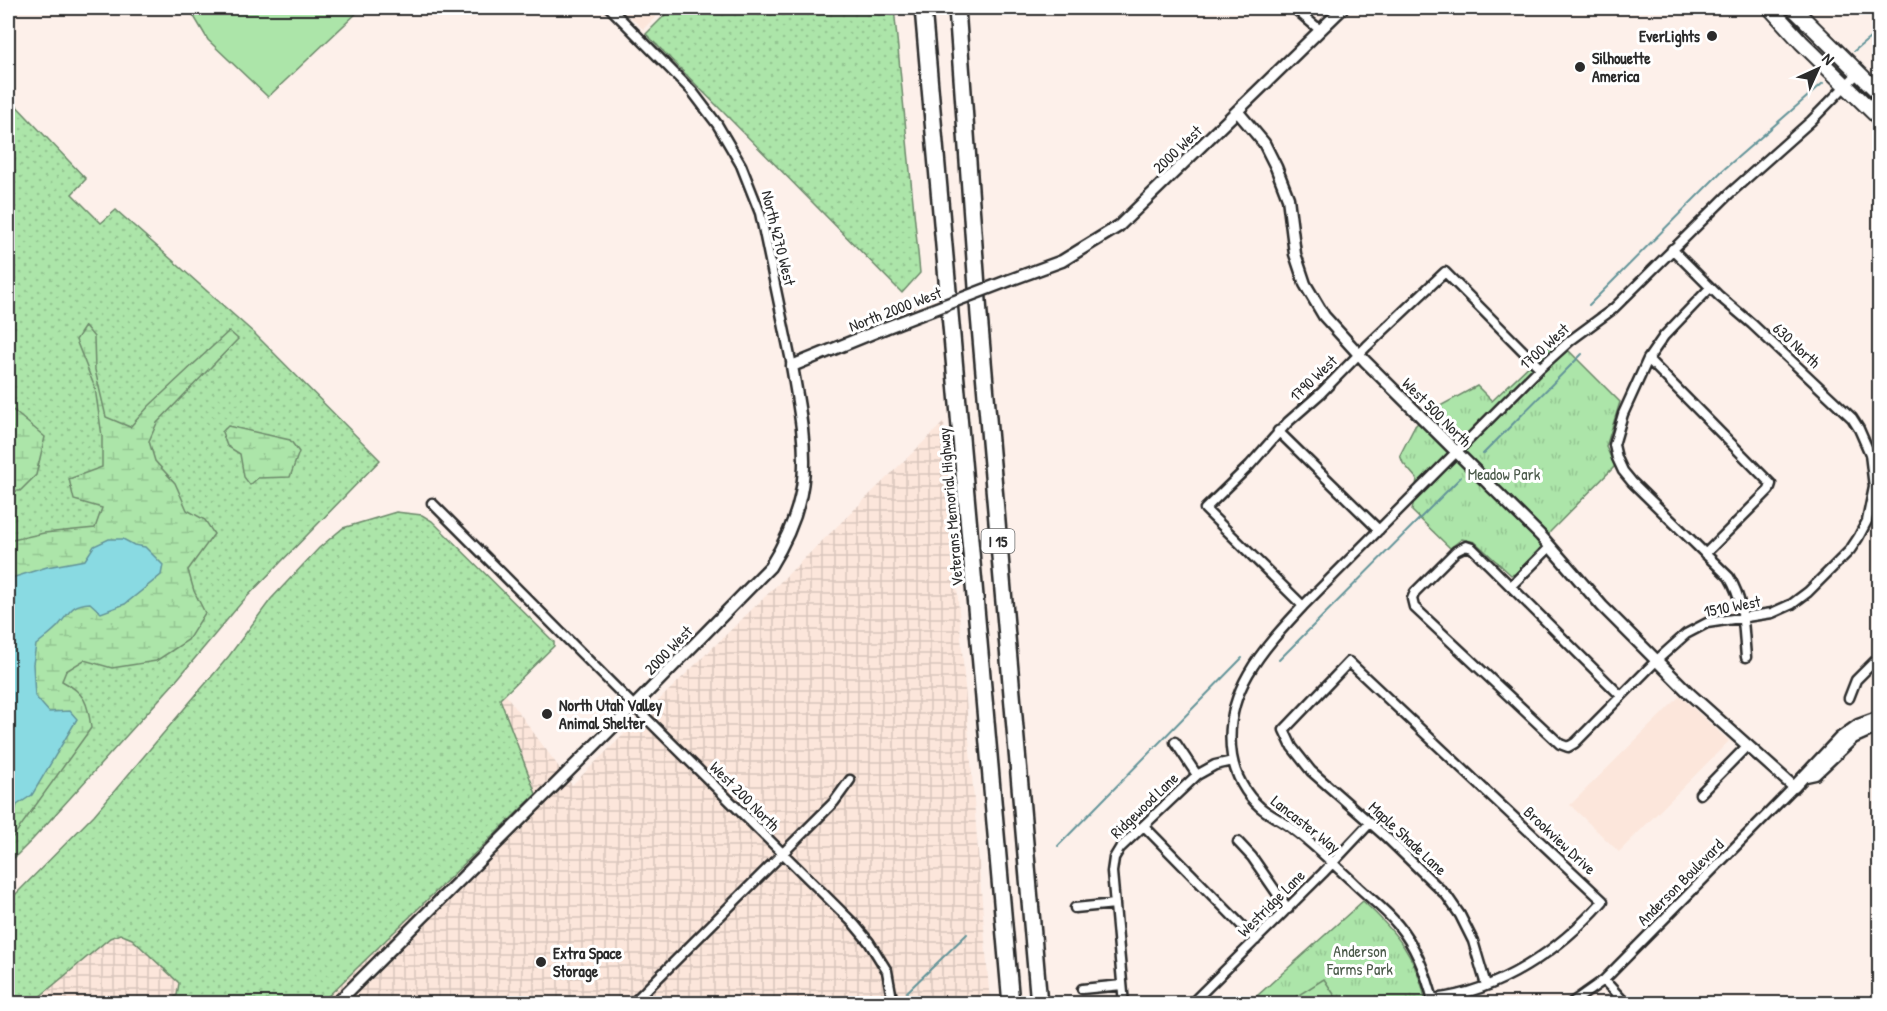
<svg xmlns="http://www.w3.org/2000/svg" width="1887" height="1011" viewBox="0 0 1887 1011" font-family="'Patrick Hand',sans-serif">
<style>
.built{fill:#fce6db}
.industrial{fill:url(#industrial-grid)}
.grass{fill:url(#grass-dots);stroke:#6c886a;stroke-width:1.5}
.wetland{fill:url(#wetland-marsh);stroke:#6c886a;stroke-width:1.5}
.park{fill:url(#park-tufts);stroke:#6c886a;stroke-width:1.5}
.pitch{fill:#ace5a9;stroke:#6c886a;stroke-width:1.5}
.water{fill:#89dae2;stroke:#639499;stroke-width:1.5}
.lines{fill:none;stroke-linecap:round;stroke-linejoin:round}
.stream{stroke:#639499;stroke-width:2}
.minor-casing{stroke:#2b2b2b;stroke-width:13}
.tertiary-casing{stroke:#2b2b2b;stroke-width:15}
.primary-casing{stroke:#2b2b2b;stroke-width:18}
.motorway-casing{stroke:#2b2b2b;stroke-width:20}
.minor{stroke:#fff;stroke-width:8}
.tertiary{stroke:#fff;stroke-width:10}
.primary{stroke:#fff;stroke-width:14}
.motorway{stroke:#fff;stroke-width:15}
.tertiary-bridge-casing{stroke:#2b2b2b;stroke-width:15;stroke-linecap:butt}
.tertiary-bridge{stroke:#fff;stroke-width:10}
.poi-dot{fill:#2b2b2b;stroke:#fff;stroke-width:2}
.labels{text-anchor:middle;dominant-baseline:central;stroke-width:6;stroke-linejoin:round;paint-order:stroke}
.shield{fill:#fff;stroke:#6b6b6b;stroke-width:1.5}
.shield-label{font-size:15px;font-weight:bold;fill:#2b2b2b}
.poi-label{font-size:16px;font-weight:bold;fill:#2b2b2b;stroke:#fff;text-anchor:start}
.street-label{font-size:16px;fill:#2b2b2b;stroke:#fff}
.park-label{font-size:16px;fill:#4b5a4a;stroke:#fff}
</style>
<defs>
<pattern id="industrial-grid" width="8" height="8" patternUnits="userSpaceOnUse" patternTransform="scale(1.5)"><rect width="8" height="8" fill="#fce6db"/><path d="M0 4h8M4 0v8" fill="none" stroke="#d8c5bc"/></pattern>
<pattern id="grass-dots" width="8" height="8" patternUnits="userSpaceOnUse" patternTransform="scale(1.5)"><rect width="8" height="8" fill="#ace5a9"/><path d="M2 2h.1M6 6h.1" fill="none" stroke="#94c592" stroke-width="1.8" stroke-linecap="round"/></pattern>
<pattern id="wetland-marsh" width="20" height="14" patternUnits="userSpaceOnUse" patternTransform="scale(1.5)"><rect width="20" height="14" fill="#ace5a9"/><path d="M1 5h8M5 5V1M11 12h8M15 12V8" fill="none" stroke="#94c592"/></pattern>
<pattern id="park-tufts" width="24" height="20" patternUnits="userSpaceOnUse" patternTransform="scale(1.5)"><rect width="24" height="20" fill="#ace5a9"/><path d="M3 7l-1-3M5 7V3M7 7l1-3M15 17l-1-3M17 17v-4M19 17l1-3" fill="none" stroke="#94c592"/></pattern>
</defs>
<rect width="100%" height="100%" fill="#fdf0ea"/>
<filter id="ink" filterUnits="userSpaceOnUse"><feTurbulence type="fractalNoise" baseFrequency=".0167" numOctaves="2"/><feDisplacementMap in="SourceGraphic" scale="12" xChannelSelector="R" yChannelSelector="G"/><feConvolveMatrix kernelMatrix="1 2 1 2 8 2 1 2 1" color-interpolation-filters="sRGB"/></filter>
<g filter="url(#ink)">
<path class="built" d="M621,8H665L643,29Z
M1680,696L1729,741L1619,852L1570,805Z"/>
<path class="industrial" d="M944,422L990,1003L8,1004V901L106,810L448,616L572,785Z"/>
<path class="grass" d="M672,8H894L920,273L902,293L646,34Z
M8,97L86,179L72,194L101,223L116,210L254,333L380,460L242,602L175,682L33,839L8,864Z
M396,512L422,515L432,521L554,642V646L500,699L536,794L321,1003H168L177,995L179,983L132,939L120,934L110,938L32,1003H8V902L94,815L229,656L271,599L319,548L343,528Z"/>
<path class="wetland" d="M85,326L94,337L95,370L106,417L130,427L149,406L229,331L238,339L157,423L149,441L155,461L175,483L187,510L205,520L214,534L188,570L194,591L205,613L188,640L156,661L112,668L84,660L66,671L62,681C85,693 88,703 91,728L13,837L8,840V541L44,533L95,528L102,508L74,500L69,479L102,467V436L95,388L76,340Z
M9,407L45,437L36,475L20,491H8Z
M228,426L290,440L299,452L290,477L258,478L250,485L244,477L240,454L227,446L222,432Z"/>
<path class="park" d="M1557,339L1620,402L1606,447L1615,466L1550,532L1540,548L1515,574L1511,575L1475,542L1462,539L1450,548L1412,511L1417,479L1403,463L1400,455L1415,426L1429,412L1477,386L1492,401Z
M1363,901C1395,931 1419,959 1426,1004H1248Z"/>
<path class="pitch" d="M189,8H362L268,97L208,40Z
M1324,979L1337,999L1330,1003H1286Z"/>
<path class="water" d="M109,539H123L134,545L145,547L163,565L161,575L125,604L101,613L90,603C71,604 70,612 59,625C53,632 44,638 36,645L33,664L35,696L49,712L70,711L77,719L32,795L17,805L12,821L8,825V579L47,567L85,560L94,546Z"/>
<g class="lines">
<path class="stream" d="M1854,51L1880,30
M1589,305L1722,171L1823,83
M1483,454L1582,354
M1279,660L1461,477
M1058,846L1242,658
M907,992L967,934"/>
<defs>
<path id="minor" d="M610,8L692,91L717,124L741,165L760,213L792,366
M1294,8L1320,30
M1710,288L1664,336L1648,359L1623,414L1614,445L1617,458L1623,471L1632,482L1729,577C1745,603 1743,627 1746,657
M1648,359L1771,484L1769,490L1705,554
M1278,431L1379,530
M432,503L634,706L854,924L869,942L887,971L893,1004
M1511,586L1550,547
M1303,606L1205,509L1250,465L1288,422L1321,393L1367,346L1445,272L1540,368
M1621,696L1472,548L1466,546L1456,551L1415,592L1412,599L1414,607L1560,744L1568,747L1575,743L1657,660L1686,634L1707,623L1772,613L1792,604L1808,592L1850,550L1858,538L1867,521L1874,487L1870,454L1859,429L1852,418L1752,324L1719,296L1672,249
M1849,698L1856,680L1880,656
M1175,742L1197,775
M1700,794L1748,745
M1144,826L1256,940
M1238,842L1252,857L1288,909
M1075,908L1115,904
M1604,980L1626,1004
M1082,989L1122,985
M1433,999C1499,992 1560,950 1603,901L1349,662L1284,730L1292,747L1311,771L1385,836L1447,896L1460,915L1473,941L1486,985
M632,1004L834,802L850,780
M1124,1004L1112,872L1114,858L1120,848L1197,775L1215,765L1233,761
M1191,1004L1323,873L1370,823
M1434,1004C1427,976 1417,948 1398,925C1385,909 1367,896 1352,881C1333,864 1315,845 1294,830C1284,821 1270,816 1260,807C1246,795 1235,775 1232,756C1222,693 1262,650 1303,606L1540,368L1571,340L1613,309L1729,194L1811,121L1858,73
M1570,1004L1604,980L1794,787"/>
<path id="tertiary" d="M1237,111L1264,143L1276,167L1288,198L1295,254L1305,284L1324,316L1365,361L1541,536L1602,606L1690,694L1794,787L1840,738L1858,725L1880,717
M1010,280L1062,261L1119,226L1343,8
M1806,776L1815,774L1853,738L1880,726
M336,1004L634,706L770,567C817,492 806,448 792,366L885,328"/>
<path id="primary" d="M1770,8L1801,42L1880,119
M1793,8L1880,94"/>
<path id="motorway" d="M923,8L1011,1004
M957,8L979,315L1039,1004"/>
</defs>
<use href="#minor" class="minor-casing"/>
<use href="#tertiary" class="tertiary-casing"/>
<use href="#primary" class="primary-casing"/>
<use href="#motorway" class="motorway-casing"/>
<use href="#minor" class="minor"/>
<use href="#tertiary" class="tertiary"/>
<use href="#primary" class="primary"/>
<use href="#motorway" class="motorway"/>
<defs>
<path id="tertiary-bridge" d="M885,328L1010,280"/>
</defs>
<use href="#tertiary-bridge" class="tertiary-bridge-casing"/>
<use href="#tertiary-bridge" class="tertiary-bridge"/>
</g>
</g>
<g class="poi-dot">
<circle cx="1712" cy="36" r="6"/>
<circle cx="1580" cy="67" r="6"/>
<circle cx="547" cy="714" r="6"/>
<circle cx="541" cy="962" r="6"/>
</g>
<g class="labels">
<rect class="shield" x="981.5" y="529" width="33" height="24" rx="4.5"/>
<g class="shield-label">
<text x="998" y="541">I 15</text>
</g>
<g class="poi-label">
<text x="1700" y="36" text-anchor="end">EverLights</text>
<text x="1592" y="58">Silhouette<tspan x="1592" dy="18">America</tspan></text>
<text x="559" y="705">North Utah Valley<tspan x="559" dy="18">Animal Shelter</tspan></text>
<text x="553" y="953">Extra Space<tspan x="553" dy="18">Storage</tspan></text>
</g>
<g class="street-label">
<text transform="translate(1177 149) rotate(-44)">2000 West</text>
<text transform="translate(779 238) rotate(76)">North 4270 West</text>
<text transform="translate(895 309) rotate(-21)">North 2000 West</text>
<text transform="translate(1797 345) rotate(43)">630 North</text>
<text transform="translate(1544 346) rotate(-42)">1700 West</text>
<text transform="translate(1313 378) rotate(-44)">1790 West</text>
<text transform="translate(1437 412) rotate(45)">West 500 North</text>
<text transform="translate(950 507) rotate(-95)">Veterans Memorial Highway</text>
<text transform="translate(1732 606) rotate(-11)">1510 West</text>
<text transform="translate(668 650) rotate(-46)">2000 West</text>
<text transform="translate(745 796) rotate(45)">West 200 North</text>
<text transform="translate(1144 805) rotate(-44)">Ridgewood Lane</text>
<text transform="translate(1306 824) rotate(38)">Lancaster Way</text>
<text transform="translate(1408 838) rotate(43)">Maple Shade Lane</text>
<text transform="translate(1560 840) rotate(43)">Brookview Drive</text>
<text transform="translate(1680 882) rotate(-45)">Anderson Boulevard</text>
<text transform="translate(1271 903) rotate(-45)">Westridge Lane</text>
</g>
<g class="park-label">
<text x="1504" y="474">Meadow Park</text>
<text x="1360" y="951">Anderson<tspan x="1360" dy="18">Farms Park</tspan></text>
</g>
</g>
<rect width="1887" height="1011" fill="none" stroke="#fff" stroke-width="30"/>
<rect x="15" y="15" width="1857" height="981" fill="none" stroke="#2b2b2b" stroke-width="2" filter="url(#ink)"/>
<g transform="translate(1818 69) rotate(45)" stroke="#ffffff" stroke-width="4.5" paint-order="stroke">
<path d="M0-4.5L10 22L0 15L-10 22Z" fill="#2b2b2b"/>
<text y="-9" font-size="16" font-weight="bold" text-anchor="middle" fill="#2b2b2b">N</text>
</g>
</svg>
